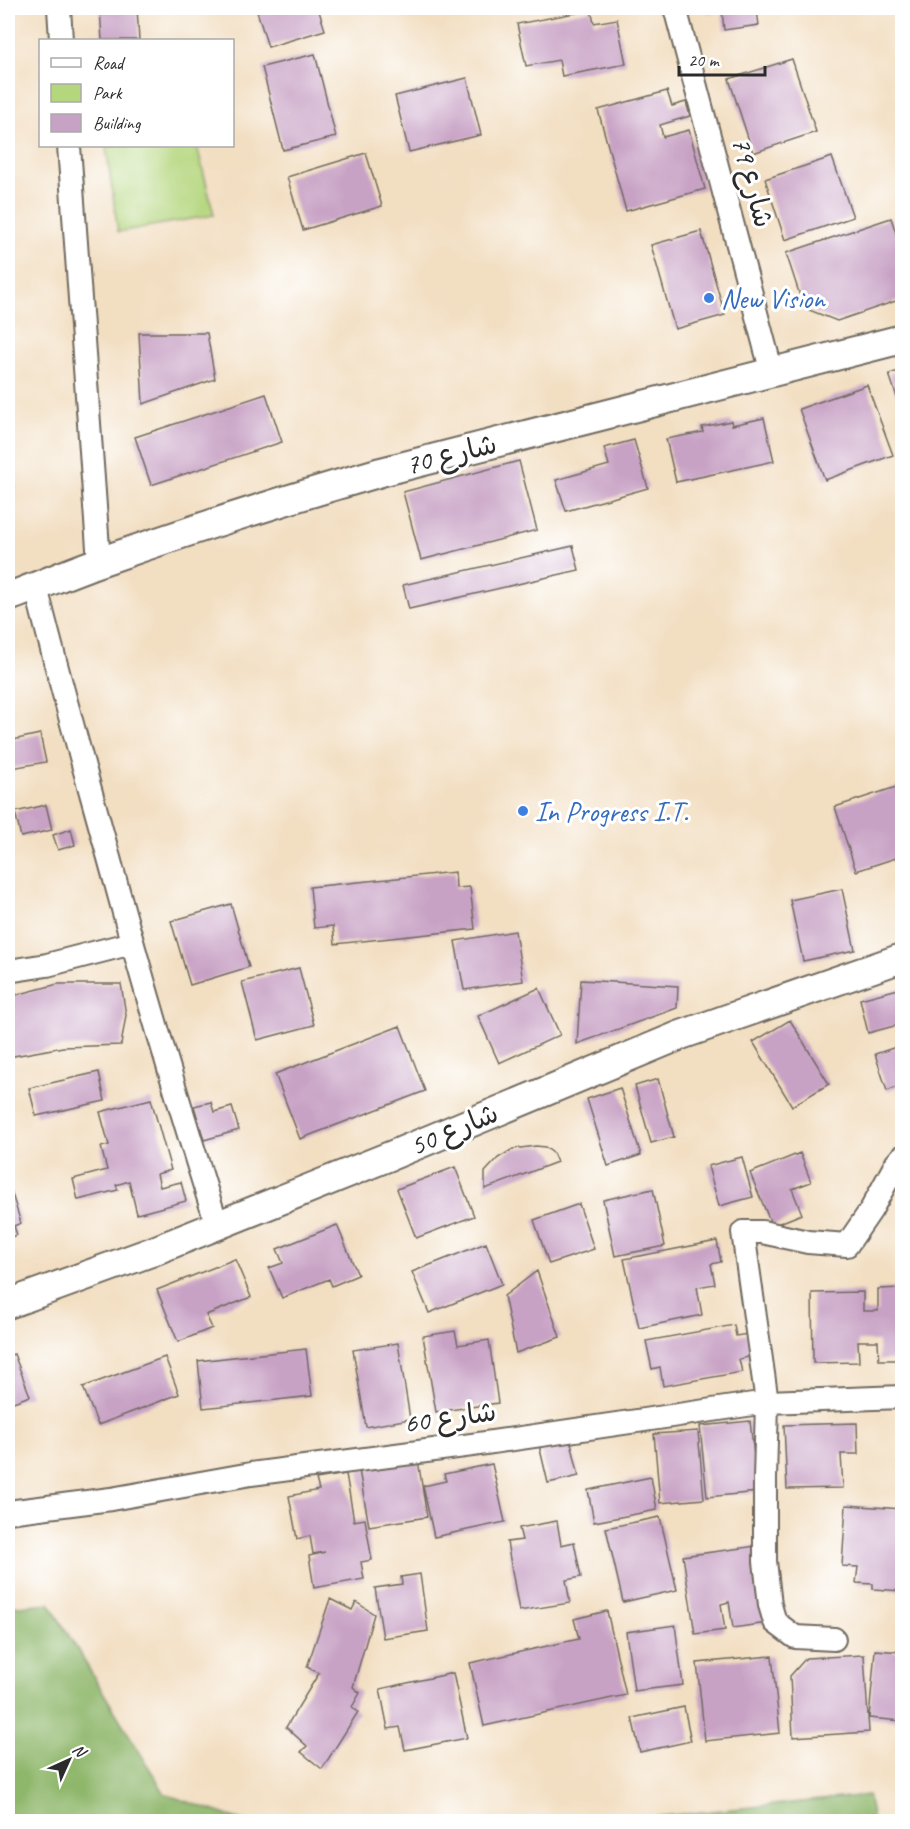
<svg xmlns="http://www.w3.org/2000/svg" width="910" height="1829" viewBox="0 0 910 1829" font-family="Caveat,'Playpen Sans Arabic',sans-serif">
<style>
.green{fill:#b4d67d;stroke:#708054;stroke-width:1.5}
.forest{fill:#8fb76c;stroke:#5d714c;stroke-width:1.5}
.building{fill:#c8a2c5}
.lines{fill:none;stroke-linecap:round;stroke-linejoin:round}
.minor-casing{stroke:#716a60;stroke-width:26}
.tertiary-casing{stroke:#716a60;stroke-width:32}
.minor{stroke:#fff;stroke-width:22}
.tertiary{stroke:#fff;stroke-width:28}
.shop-dot{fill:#3f7fe0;stroke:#fff;stroke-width:2}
.labels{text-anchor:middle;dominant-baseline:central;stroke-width:6;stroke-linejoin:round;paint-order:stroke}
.street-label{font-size:28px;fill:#2b2b2b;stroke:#fff}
.shop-label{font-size:28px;fill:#366cbe;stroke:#fff;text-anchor:start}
</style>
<rect width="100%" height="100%" fill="#fff"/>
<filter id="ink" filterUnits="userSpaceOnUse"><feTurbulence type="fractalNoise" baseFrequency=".0167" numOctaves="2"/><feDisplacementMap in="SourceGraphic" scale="12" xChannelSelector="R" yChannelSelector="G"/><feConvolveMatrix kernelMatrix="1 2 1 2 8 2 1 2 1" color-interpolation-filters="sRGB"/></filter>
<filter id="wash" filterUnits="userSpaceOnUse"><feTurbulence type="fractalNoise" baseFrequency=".008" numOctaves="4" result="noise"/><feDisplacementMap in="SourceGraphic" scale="24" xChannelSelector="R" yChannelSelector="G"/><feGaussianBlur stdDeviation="1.35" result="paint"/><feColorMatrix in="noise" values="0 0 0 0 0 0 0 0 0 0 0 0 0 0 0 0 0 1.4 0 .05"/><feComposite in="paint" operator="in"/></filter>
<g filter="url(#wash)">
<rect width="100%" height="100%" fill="#f2dec1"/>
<path class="green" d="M106,146H197L214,215L118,232Z"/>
<path class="forest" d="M49,1603L165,1794L244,1821H8V1607Z
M868,1795L873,1821H616Z"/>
<g id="blocks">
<path class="building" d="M100,8H137L139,40H102Z
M256,8H318L325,30L268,47Z
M707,8H776V9L757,11L759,25L724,30L722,11L708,13Z
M591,10L594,23L617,19L626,64L562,76L559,60L526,66L517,24Z
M315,54L336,137L283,150L262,67Z
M792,59L816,132L753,153L729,79Z
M467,78L481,135L409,152L395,96Z
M667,91L672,106L686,102L690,116L660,125L663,137L689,130L705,189L626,211L598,110Z
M366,153L382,206L303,230L287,177Z
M832,157L853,217L785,240L765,179Z
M891,218L902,251V299L837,321L804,308L786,253Z
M701,231L725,315L675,329L651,245Z
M139,333H207L215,379L143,404Z
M902,370V412L889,374Z
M867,385L893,455L825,480L799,409Z
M266,394L282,442L151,485L135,437Z
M764,418L774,461L676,482L666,439L703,432L702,427L731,421L732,425Z
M8,437H9L14,492L8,499Z
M634,440L648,488L566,511L556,480L609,465L604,448Z
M519,461L537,530L421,560L403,492Z
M573,546L579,570L409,609L403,585Z
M40,734L46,762L12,768L8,741Z
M902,785V856L856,871L835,807Z
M46,805L52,830L21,837L15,812Z
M71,829L75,845L58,850L53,835Z
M455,872L456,888L470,887L475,929L335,944L333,926L314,928L310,887Z
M842,889L855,950L803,961L790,900Z
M231,904L249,967L190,985L171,921Z
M515,931L523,981L464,990L455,941Z
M299,968L314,1025L257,1040L242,982Z
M581,980L678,986L677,1008L577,1044Z
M58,984H121L126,1015L121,1045L63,1047L8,1057V997Z
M539,988L560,1035L499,1063L478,1016Z
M902,988V1024L868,1033L860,999Z
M790,1020L829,1084L792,1106L753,1042Z
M400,1026L425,1091L300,1139L275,1074Z
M902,1045V1085L887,1091L875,1054Z
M99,1072L105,1101L36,1116L29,1088Z
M658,1079L674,1137L651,1143L635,1086Z
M620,1088L641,1155L608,1166L587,1099Z
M151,1099L171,1170L157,1174L160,1187L181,1182L186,1201L137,1214L129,1181L116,1185L118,1190L78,1200L73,1179L107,1170L101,1147L109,1145L100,1112Z
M211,1102L214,1112L232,1107L239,1130L204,1140L194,1106Z
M536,1146L545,1147L553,1153L557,1162L485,1189V1172L498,1158L513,1149Z
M800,1153L811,1182L792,1189L802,1214L772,1226L750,1173Z
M742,1157L753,1197L719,1206L708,1166Z
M455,1167L474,1216L416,1238L397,1189Z
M8,1181L21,1223L14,1226L17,1235L8,1238Z
M653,1189L665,1246L615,1256L603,1200Z
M579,1204L594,1249L549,1264L534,1220Z
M337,1225L358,1275L332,1286L329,1279L282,1298L269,1268L283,1263L277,1249Z
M717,1241L721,1262L711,1264L715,1284L697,1287L702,1315L639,1328L624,1259Z
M486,1243L502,1284L429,1313L412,1272Z
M235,1259L251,1297L206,1315L212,1328L178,1342L157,1290Z
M537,1271L560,1337L516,1353L504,1296Z
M902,1288V1360H879L878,1341H858L859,1362L813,1363L812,1293L863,1292V1311H878V1289Z
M734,1325L736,1336L748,1334L753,1356L739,1359L742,1372L663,1386L660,1367L652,1369L646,1341Z
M455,1331L458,1345L489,1340L498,1403L436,1412L423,1336Z
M398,1343L410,1419L366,1427L353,1350Z
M306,1349L312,1396L203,1408L198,1361Z
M14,1354L30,1396L8,1404V1356Z
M165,1357L179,1394L98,1425L83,1387Z
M750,1421L758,1492L707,1497L700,1426Z
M857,1423L858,1454H841L843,1488L787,1489L784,1425Z
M698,1431L704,1499L660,1503L654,1434Z
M570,1438L579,1476L548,1483L539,1445Z
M418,1460L427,1517L369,1526L359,1470Z
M492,1464L505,1522L434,1537L423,1486L446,1481L444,1474Z
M346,1474L354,1521L365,1519L372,1560L361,1562L364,1579L314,1588L309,1556L325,1552L313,1554L310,1536L297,1539L289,1496L319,1490L316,1479Z
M651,1477L657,1510L594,1522L588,1490Z
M846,1505L902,1509V1591L873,1589V1584L856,1583L858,1567L842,1566Z
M660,1517L677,1590L623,1602L606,1528Z
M557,1521L561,1545L574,1542L581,1577L566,1580L570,1603L519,1611L507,1542L522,1540L519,1528Z
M756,1546L767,1623L733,1628L729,1602L721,1604L725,1630L695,1634L683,1556Z
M420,1574L428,1631L383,1638L375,1588L402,1584L401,1577Z
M330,1599L352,1610L356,1602L374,1614L353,1687L360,1693L352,1707L358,1712L322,1769L301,1752L307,1746L286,1727L319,1673L307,1667Z
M607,1611L626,1695L484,1726L470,1663L579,1639L574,1619Z
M675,1625L683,1685L634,1691L626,1632Z
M875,1650L902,1652V1721L869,1718Z
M864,1655L869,1732L793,1737L790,1676L806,1658Z
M772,1656L780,1733L705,1741L697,1663Z
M453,1673L467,1738L405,1750L400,1727L388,1729L380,1689Z
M684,1707L691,1741L640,1752L632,1718Z"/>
</g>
</g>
<g filter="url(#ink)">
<use href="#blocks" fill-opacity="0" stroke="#716a60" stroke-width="1.5"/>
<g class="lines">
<defs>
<path id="minor" d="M59,8L61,40
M675,8L772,373
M69,146L99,562
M36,587C62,692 92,795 120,898C150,1008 183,1117 217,1225
M8,971L47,965L132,943
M8,1512L111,1499L251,1474L472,1445L767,1402L902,1397
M834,1639L795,1637L775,1622L770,1605L765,1561V1479L767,1402L743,1232H762L808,1242L847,1245L871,1210L896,1164L902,1157"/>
<path id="tertiary" d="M8,597C39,586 70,572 102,561C194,529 287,499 381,472L902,339
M8,1304L151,1252L395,1154L681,1035L902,958"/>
</defs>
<use href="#minor" class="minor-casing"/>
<use href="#tertiary" class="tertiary-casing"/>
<use href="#minor" class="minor"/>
<use href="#tertiary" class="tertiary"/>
</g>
</g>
<g class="shop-dot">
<circle cx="709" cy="298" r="6"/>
<circle cx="523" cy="811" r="6"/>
</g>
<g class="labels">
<g class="street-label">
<text transform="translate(753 182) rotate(75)">شارع 79</text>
<text transform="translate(451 454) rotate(-14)">شارع 70</text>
<text transform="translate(454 1129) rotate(-23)">شارع 50</text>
<text transform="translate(450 1417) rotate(-8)">شارع 60</text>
</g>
<g class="shop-label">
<text x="721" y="298">New Vision</text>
<text x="535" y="811">In Progress I.T.</text>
</g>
</g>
<rect width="910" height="1829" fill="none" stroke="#fff" stroke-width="30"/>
<rect x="39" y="39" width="195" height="108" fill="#ffffff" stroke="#aaaaaa" stroke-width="1.5"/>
<rect x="51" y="58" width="30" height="9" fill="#ffffff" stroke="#aaaaaa" stroke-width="1.5"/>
<text x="93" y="69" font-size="18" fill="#2b2b2b">Road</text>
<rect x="51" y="84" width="30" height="18" fill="#b4d67d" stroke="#aaaaaa" stroke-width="1.5"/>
<text x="93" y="99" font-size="18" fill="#2b2b2b">Park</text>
<rect x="51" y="114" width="30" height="18" fill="#c8a2c5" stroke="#aaaaaa" stroke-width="1.5"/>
<text x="93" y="129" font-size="18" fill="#2b2b2b">Building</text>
<g transform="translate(69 1760) rotate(45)" stroke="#ffffff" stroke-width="4.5" paint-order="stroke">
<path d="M0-4.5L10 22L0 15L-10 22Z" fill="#2b2b2b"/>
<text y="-9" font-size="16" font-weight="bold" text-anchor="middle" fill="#2b2b2b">N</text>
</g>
<path d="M679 66v9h86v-9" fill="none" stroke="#2b2b2b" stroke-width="3"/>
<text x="688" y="66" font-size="18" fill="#2b2b2b" stroke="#ffffff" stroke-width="4.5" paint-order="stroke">20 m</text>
</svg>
